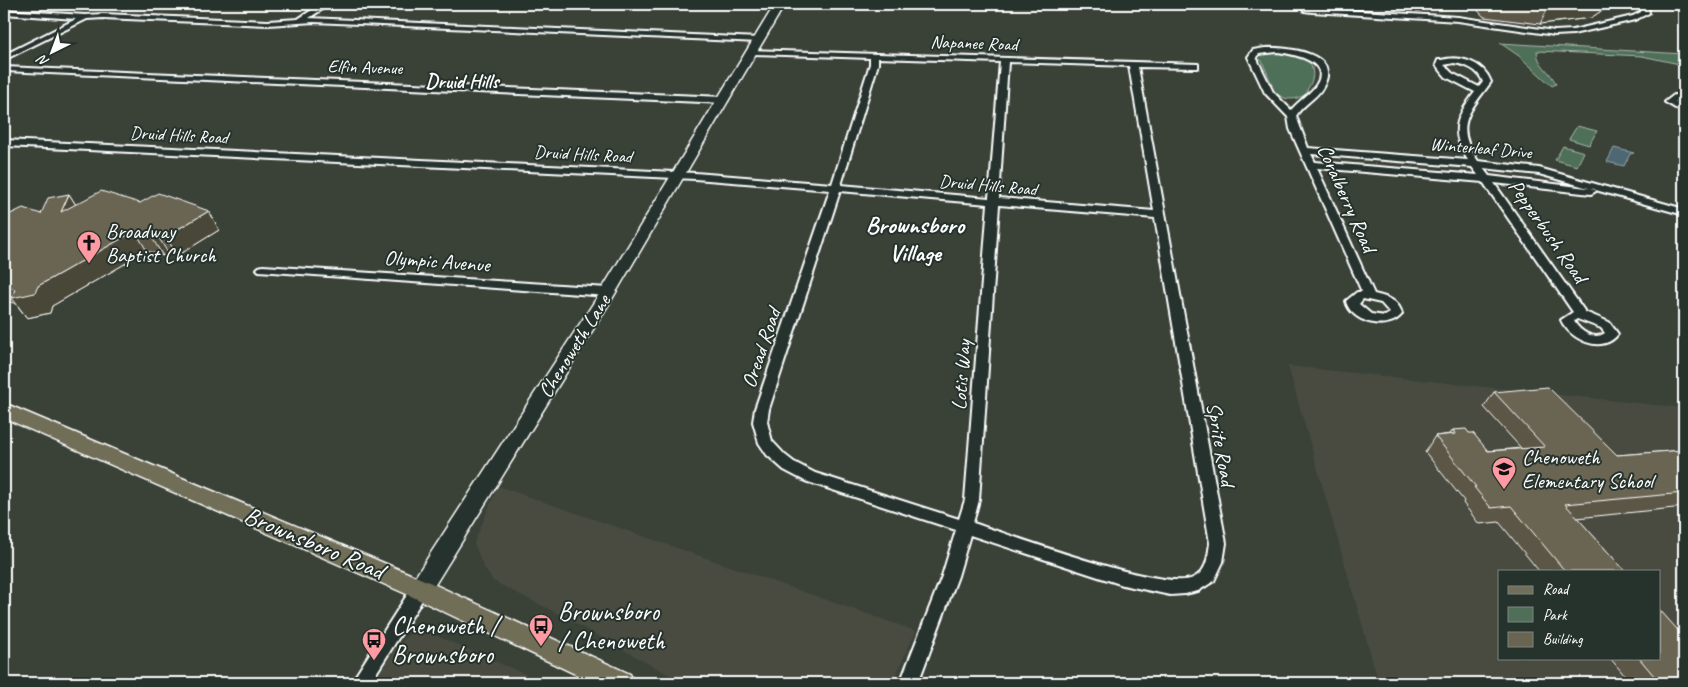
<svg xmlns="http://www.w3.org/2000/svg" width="1688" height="687" viewBox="0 0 1688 687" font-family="Caveat,sans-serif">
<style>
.built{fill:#484c40;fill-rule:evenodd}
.green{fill:#506f59;stroke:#a8b7ac}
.water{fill:#4e6873;stroke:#95a4ab}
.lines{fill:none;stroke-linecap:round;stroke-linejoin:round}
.street-casing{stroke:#fff;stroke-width:4}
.secondary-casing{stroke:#fff;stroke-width:3}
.primary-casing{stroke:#fff;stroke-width:3}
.street{fill:#26332d;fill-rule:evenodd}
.secondary{fill:#26332d;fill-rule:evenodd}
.primary{fill:#716e59;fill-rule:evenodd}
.wall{fill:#5b5747;stroke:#fff}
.shaded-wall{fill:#4a4739;stroke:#fff}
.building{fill:#6a6552;stroke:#fff}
.labels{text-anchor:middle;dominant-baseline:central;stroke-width:4;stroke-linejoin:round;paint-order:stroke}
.far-street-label{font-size:18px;fill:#fff;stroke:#26332d}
.far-quarter-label{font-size:20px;font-weight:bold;fill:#fff;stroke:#26332d}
.street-label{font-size:21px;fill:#fff;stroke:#26332d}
.poi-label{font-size:21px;fill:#fff;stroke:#26332d;text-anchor:start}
.quarter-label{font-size:24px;font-weight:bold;fill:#fff;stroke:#26332d}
.near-street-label{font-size:25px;fill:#fff;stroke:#26332d}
.near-poi-label{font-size:25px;fill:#fff;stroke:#26332d;text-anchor:start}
</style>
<rect width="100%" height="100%" fill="#3a4238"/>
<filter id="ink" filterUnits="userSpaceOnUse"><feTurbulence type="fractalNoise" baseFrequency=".02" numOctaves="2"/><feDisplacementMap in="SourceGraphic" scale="10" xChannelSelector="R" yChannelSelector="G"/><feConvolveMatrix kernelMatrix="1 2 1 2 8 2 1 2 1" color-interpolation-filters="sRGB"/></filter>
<g filter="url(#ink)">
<path class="built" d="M1288,366L1684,408V683H1379ZM1499,571H1659V658H1499Z
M498,486L916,631L892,683H684L555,612L493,581L483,566L474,543Z
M416,627L545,683H373L392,652Z"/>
<path class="green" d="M1500,43L1684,54V65L1642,56L1537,51C1537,65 1551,71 1556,84L1552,86L1519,56Z
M1270,51L1292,52L1312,62L1310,63C1315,73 1313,81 1307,90L1308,93C1295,102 1281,101 1271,88L1272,85L1262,61L1257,58L1259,54Z
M1577,126L1597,131L1589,145L1569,139Z
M1563,146L1584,152L1577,166L1555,160Z"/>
<path class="water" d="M1614,148L1634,153L1630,154L1624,166L1607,162Z"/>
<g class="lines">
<defs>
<path id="street" d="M321,4H330L309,18L759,38L763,40L759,42L314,22L268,25L103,18L87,19L4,60V55L76,19L4,14V10L85,15L103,14L268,21L298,19Z
M1299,4H1307L1312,8L1458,17L1555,31L1573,30L1633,16L1641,12L1642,4H1648L1649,13L1635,20L1573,34L1555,35L1458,21L1312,12L1304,11Z
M1265,48C1286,47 1343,52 1323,87C1316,99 1303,104 1296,116L1308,148L1468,160C1449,132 1456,117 1475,92L1446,77L1436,65L1438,60H1441C1460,55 1484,62 1491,82C1469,112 1453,126 1478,161L1539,168L1684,209V215L1539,174L1483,168L1489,176L1595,189L1596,191L1591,194L1494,183L1585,312L1609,322L1618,334C1603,355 1570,340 1561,320L1573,312L1483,182L1317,168L1374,294C1387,297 1399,300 1402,314C1389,332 1351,323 1346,301L1357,292H1362L1290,129L1288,117L1265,93L1248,57L1253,50ZM1277,52C1294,54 1335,62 1314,88C1307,96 1298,102 1291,110L1273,92L1256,57L1259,54ZM1454,63C1466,65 1478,69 1483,82L1479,87L1452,73L1444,65ZM1311,154L1472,167L1478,175L1315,162ZM1363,299L1381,303L1390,313L1385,316L1371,314L1359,304ZM1577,319L1601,328L1605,333C1594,341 1579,331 1574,321Z
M750,50L1198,64V68H1195L1138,67L1226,543L1223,562L1214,581L1198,591L1185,594L1170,595L1123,585L970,535L958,576L918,683H900L942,576L956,530L805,481L784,470L767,455L759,443L753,422L755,409L830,190L695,179L4,146V140L695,173L832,184L870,64V58L753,54L749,52ZM878,58L1000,62L989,198L841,185L878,64ZM1008,62L1129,66L1154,211L999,198ZM840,191L988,204L965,500L959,519L815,473L794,462L785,455L772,441L767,422L769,409ZM999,205L1155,218L1210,543C1208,557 1207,572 1193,578C1163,592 1011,535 973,523L979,500Z
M4,67L724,97L728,100L724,103L4,71Z
M1674,95L1684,96V102H1675L1684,107V113L1665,102Z
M263,266L608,288L614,292L608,296L259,271L257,269L259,267Z
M420,582L426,584L428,589L426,594L370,683H351L414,584Z"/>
<path id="secondary" d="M775,4H785L612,299L428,596L420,599L412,596L409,589L412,582L596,299Z"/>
<path id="primary" d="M4,403L429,582L630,674L634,683H594L411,596L4,418Z"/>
</defs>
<use href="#street" class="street-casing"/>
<use href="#secondary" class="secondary-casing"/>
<use href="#primary" class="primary-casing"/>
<use href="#street" class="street"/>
<use href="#secondary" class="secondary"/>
<use href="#primary" class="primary"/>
</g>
<path class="wall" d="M1472,4H1611L1591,18L1540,24L1484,17Z
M69,194L76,205L140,203L209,211L219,230L177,256L168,253L163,256L147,251L52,306L50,313L27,318L16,304L8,301L4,296V217L41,214Z
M1494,392L1617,455L1684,450V507L1577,518L1625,571H1539L1499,522L1479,524L1463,503L1464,501L1425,452L1435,436L1450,434L1453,430L1469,433L1488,451L1521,448L1484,407Z
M1610,658H1659L1684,683H1631Z"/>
<path class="shaded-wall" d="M1586,4H1611L1591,18L1540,24L1548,8Z
M69,194L81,213L61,212Z
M209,211L219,230L177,256L166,236Z
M135,231L147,251L52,306L50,313L27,318L12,298L38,286Z
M156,233L168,253L163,256L151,236Z"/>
<path class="building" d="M1508,4H1586L1548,8Z
M101,191L140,203L158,193L209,211L166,236L156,233L151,236L135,231L38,286L35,293L12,298L15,289L4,285V234L10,230L4,228V217L23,208L41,214L48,198L69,194L61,212Z
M1548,387L1617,455L1684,450V493L1565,504L1625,571H1565L1511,506L1491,508L1474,487H1476L1435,436L1455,434L1453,430L1466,429L1469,433H1473L1488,451L1545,447L1494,392Z
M1659,609L1684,637V683H1660L1639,658H1659Z"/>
</g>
<defs>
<symbol id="church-pin" viewBox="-11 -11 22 30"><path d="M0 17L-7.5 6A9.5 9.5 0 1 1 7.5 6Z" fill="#ff9aa2" stroke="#26332d"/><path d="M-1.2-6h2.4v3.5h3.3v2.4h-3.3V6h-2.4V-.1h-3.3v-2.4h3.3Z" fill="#111"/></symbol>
<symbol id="school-pin" viewBox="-11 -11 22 30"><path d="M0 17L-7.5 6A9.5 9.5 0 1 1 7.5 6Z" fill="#ff9aa2" stroke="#26332d"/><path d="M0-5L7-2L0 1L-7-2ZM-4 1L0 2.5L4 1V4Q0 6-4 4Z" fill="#111"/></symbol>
<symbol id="bus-pin" viewBox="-11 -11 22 30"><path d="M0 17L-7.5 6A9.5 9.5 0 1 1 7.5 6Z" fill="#ff9aa2" stroke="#26332d"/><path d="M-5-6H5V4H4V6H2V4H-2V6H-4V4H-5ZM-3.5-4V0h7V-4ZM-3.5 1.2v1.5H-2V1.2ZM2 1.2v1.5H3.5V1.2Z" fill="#111"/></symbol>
</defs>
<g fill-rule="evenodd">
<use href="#church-pin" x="75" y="229" width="28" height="38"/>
<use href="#school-pin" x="1490" y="455" width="28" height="38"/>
<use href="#bus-pin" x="527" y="612" width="28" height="38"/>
<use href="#bus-pin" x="360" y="626" width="28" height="38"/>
</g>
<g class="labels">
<g class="far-street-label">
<text transform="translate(974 43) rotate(2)">Napanee Road</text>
<text transform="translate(365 67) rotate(2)">Elfin Avenue</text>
<text transform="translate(179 135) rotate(3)">Druid Hills Road</text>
<text transform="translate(1481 148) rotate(5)">Winterleaf Drive</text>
<text transform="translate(583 154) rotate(3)">Druid Hills Road</text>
<text transform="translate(988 185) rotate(5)">Druid Hills Road</text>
</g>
<g class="far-quarter-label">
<text x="462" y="81">Druid Hills</text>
</g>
<g class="street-label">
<text transform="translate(1347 198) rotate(66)">Coralberry Road</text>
<text transform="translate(1548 231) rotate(55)">Pepperbush Road</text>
<text transform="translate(437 261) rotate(4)">Olympic Avenue</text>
<text transform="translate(574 346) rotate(-58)">Chenoweth Lane</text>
<text transform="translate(761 348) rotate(-71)">Oread Road</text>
<text transform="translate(961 375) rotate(-86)">Lotis Way</text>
<text transform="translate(1221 444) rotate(80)">Sprite Road</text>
</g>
<g class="poi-label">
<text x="106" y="231">Broadway<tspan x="106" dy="24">Baptist Church</tspan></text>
<text x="1522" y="457">Chenoweth<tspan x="1522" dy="24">Elementary School</tspan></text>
</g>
<g class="quarter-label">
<text x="915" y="225">Brownsboro<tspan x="915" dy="28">Village</tspan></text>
</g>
<g class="near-street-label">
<text transform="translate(314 543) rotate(23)">Brownsboro Road</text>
</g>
<g class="near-poi-label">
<text x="558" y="612">Brownsboro<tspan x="558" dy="29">/ Chenoweth</tspan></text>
<text x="392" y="626">Chenoweth /<tspan x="392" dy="29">Brownsboro</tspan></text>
</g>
</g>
<rect width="1688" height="687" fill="none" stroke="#26332d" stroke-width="20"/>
<rect x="10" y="10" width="1668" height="667" fill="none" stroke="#fff" stroke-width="2" filter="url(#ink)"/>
<rect x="1498" y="570" width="162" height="90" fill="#26332d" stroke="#7d8581"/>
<rect x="1508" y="586" width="25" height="8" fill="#716e59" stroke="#7d8581"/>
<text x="1543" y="594" font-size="15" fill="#ffffff">Road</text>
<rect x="1508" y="607" width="25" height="15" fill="#506f59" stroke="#7d8581"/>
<text x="1543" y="620" font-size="15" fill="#ffffff">Park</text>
<rect x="1508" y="632" width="25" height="15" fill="#6a6552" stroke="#7d8581"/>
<text x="1543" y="644" font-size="15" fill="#ffffff">Building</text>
<g transform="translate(52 52) rotate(222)" stroke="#26332d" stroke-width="4" paint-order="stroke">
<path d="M0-4L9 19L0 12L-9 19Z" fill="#ffffff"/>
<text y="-8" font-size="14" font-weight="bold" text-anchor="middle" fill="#ffffff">N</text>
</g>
</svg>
